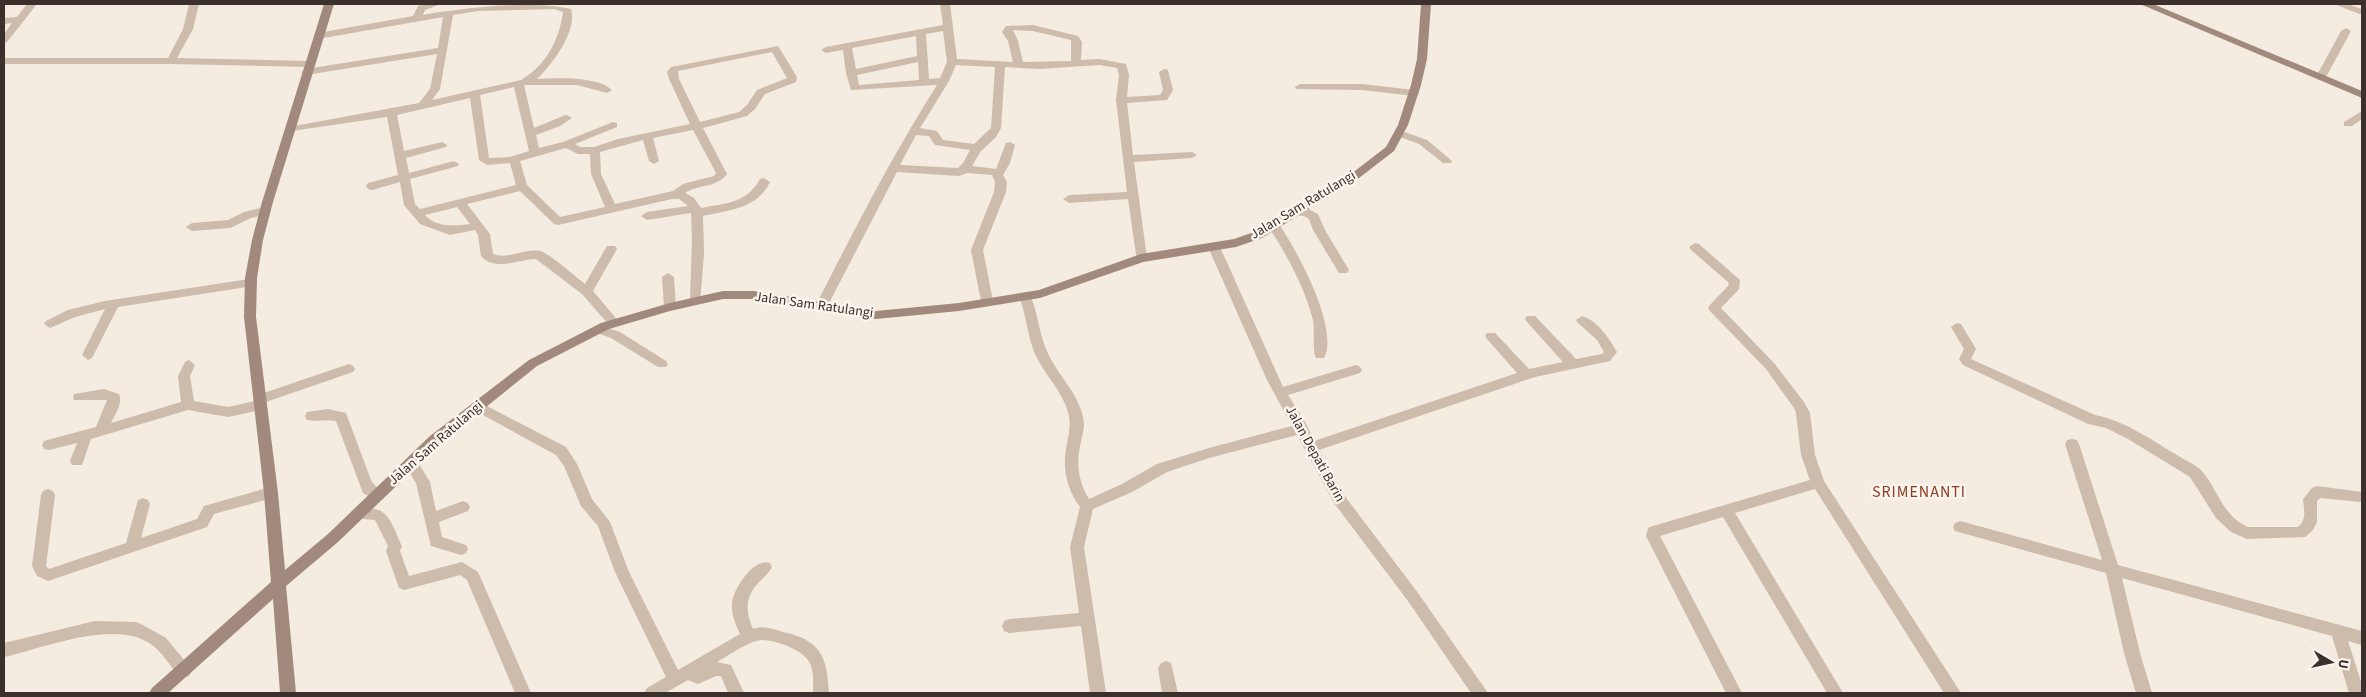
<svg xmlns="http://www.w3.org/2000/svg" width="2366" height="697" viewBox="0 0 2366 697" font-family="'Source Sans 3',sans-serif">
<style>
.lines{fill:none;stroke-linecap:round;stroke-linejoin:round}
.street{fill:#cdbbac;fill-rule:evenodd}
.secondary{fill:#a18a7d;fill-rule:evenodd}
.labels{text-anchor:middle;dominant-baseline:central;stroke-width:5;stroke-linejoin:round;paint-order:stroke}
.street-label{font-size:14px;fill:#3b302b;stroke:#fbf5ee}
.quarter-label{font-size:16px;letter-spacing:1px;fill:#8c3b22;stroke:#fbf5ee}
</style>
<rect width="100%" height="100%" fill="#f4ebe1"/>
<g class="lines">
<path class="street" d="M27,4H37L7,42L4,43V34L12,23L4,24V18L17,17Z
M189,4H199L193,29L177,58L309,61L314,64L309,67L171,64H4V58H168L183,29Z
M426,4H441L425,10L423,15C463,8 534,0 571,9C578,30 552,65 537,79C556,78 597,76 612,90L607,93L577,85H524L534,128L563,116L567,115L572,118L560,126L536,135L539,148L563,142L613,122L617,123V127L575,144L580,147H594L618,139L690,124L669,79L667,72L671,67L778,46L797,77L796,82L765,94L755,109L747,116L703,128L727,174C717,188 698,184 685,193L694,198L701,208C726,203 746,204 760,179L764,178L770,182C757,209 729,210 703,216L704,254L700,303L696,304L690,300L692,240L691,213L647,220L641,216L647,212L688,206L679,199H672L558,225L554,224L520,191L467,204L490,234L493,254C508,260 524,248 540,251C549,253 576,277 585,284L607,246H615L617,249L593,291L620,323L614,327L610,326L582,294L536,259C520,259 494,272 481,256L478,235L475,230L450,235L420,224L404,205L400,182L372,190L368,189L366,186L368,183L398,175L387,117L285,132V128L289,127L419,103L430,89L437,54L306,75L301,72L306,69L438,48L443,17L318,39L313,36L318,33L413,16L418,6ZM554,9L563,12C559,41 546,65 521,80L432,100L440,89L453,15L478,11ZM772,52L787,78L757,90L747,105L739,112L700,122L679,79L678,71ZM514,87L529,151L510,157L489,158L480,95ZM470,98L479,160L487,165L510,163L516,185L420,209L415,204L410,179L458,166L459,164L454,161L409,173L406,158L446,147L447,145L442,142L404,151L397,115ZM693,130L716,173L714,176L683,184L673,191L615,204L601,174L600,152L643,140L649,161L654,164L659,161L653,138ZM566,148L578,154H590L591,174L605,207L560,217L527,185L520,161ZM457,207L470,224C456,226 436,228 425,215Z
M940,4H950L957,59L1013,62L1008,41L1002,32L1006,26L1033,25L1078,36L1082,42L1081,60L1099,59L1126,64L1129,75L1127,97L1160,95L1163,90L1159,72L1164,69L1168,70L1173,90L1167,100L1127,103L1133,155L1192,152L1197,155L1192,158L1134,162L1147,258L1141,262L1137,261L1128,199L1069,203L1063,199L1069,195L1127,192L1116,100L1119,75L1117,68L1099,65L1039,69L1005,67L1001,128L996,137L981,151L972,166L996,169L1006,143L1010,142L1015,145L1010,163L1003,175L1007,182L1006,192L983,250L993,301L991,304L987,305L981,301L971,250L994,192L995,182L992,175L967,173L959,176L897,172L827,307L825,310H817L815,307C853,232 892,156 937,85L851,90L846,73L843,50L826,53L821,50L826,47L943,25ZM1013,30L1033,31L1071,40V61L1023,62L1018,41ZM943,31L947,62L940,78L929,79L926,34ZM916,36L917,56L856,69L852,48ZM918,62L919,80L859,85L857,75ZM956,65L995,67L991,128L974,144L943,140L937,131L920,128L949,81ZM916,135L929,136L935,145L970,150L963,163L958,168L900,165Z
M2334,4H2347L2362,9V15Z
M2346,28L2351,31L2326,77L2321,80L2317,79L2316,77L2341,31Z
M1300,84H1362L1414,90L1419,93L1414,96L1362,90L1296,89L1295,87Z
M2362,111V119L2352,126H2344V122Z
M1399,130L1427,140L1452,161L1451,163H1443L1419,144L1395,135V131Z
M265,207L271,211L269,214L251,218L230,228L192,231L186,227L192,223L228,220L244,212Z
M1306,208L1318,214L1325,230L1349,270L1347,273H1339L1313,230L1309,219L1304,216L1293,215L1291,212L1297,208Z
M1274,222L1278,223C1296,248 1340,329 1324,358H1316C1312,351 1315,331 1313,320C1304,286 1287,255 1268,226Z
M1214,243L1220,247L1283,387L1356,365L1360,367L1362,370L1360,373L1288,395L1307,425L1314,441L1517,373L1487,339L1485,336L1487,333H1495L1529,369L1563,362L1527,322L1525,319L1527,316H1535L1576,359L1602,354L1604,352L1597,340L1578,323L1576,320L1582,316C1597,320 1610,339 1617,352L1610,361L1535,377L1319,450L1344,495L1418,593L1488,693H1471L1408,601L1334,503L1297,435L1209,458L1167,472L1132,492L1093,509L1084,547L1106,693H1090L1081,626L1009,633L1004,631L1002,626L1004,621L1009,619L1079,613L1070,547L1080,507C1068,491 1062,469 1066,449C1068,436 1072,425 1068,412C1062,391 1045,375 1036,356C1027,337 1027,316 1019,297L1021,294H1029L1031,297C1038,314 1039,332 1046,349C1056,375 1082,395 1084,424C1084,432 1081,439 1080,447C1076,464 1079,484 1089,499L1122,484L1157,464L1209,448L1292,426L1267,380L1208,247Z
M1695,243L1699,244L1740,280L1739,289L1721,308L1774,363L1804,402L1810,413L1815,455L1824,481L1961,693H1944L1815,489L1735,513L1843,693H1827L1723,517L1660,536L1742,693H1726L1646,536L1648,528L1653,526L1810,480L1801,455L1796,413L1794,408L1766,369L1710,311L1708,308L1710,305L1729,285L1728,282L1691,250L1689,247Z
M668,273L674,277L676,307L670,311L664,307L662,277Z
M249,279L253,280L255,283L253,286L118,307L92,358L88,360L82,355L105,309L75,317L50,328L44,324L46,321L68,310L105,301Z
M1957,323L1961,324L1976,349L1971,359L2095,415C2126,421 2151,440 2177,455C2184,460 2194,464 2200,469C2218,488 2221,515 2248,527H2298C2307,520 2304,510 2303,499L2312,488L2317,486L2362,492V502L2320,498L2317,501V522L2313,530L2305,537L2247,539L2231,532L2216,518L2190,477L2128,439L2106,428L2088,424L1963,365L1959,359L1964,349L1951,327Z
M599,325L620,332L666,361L668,364L666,367H658L611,338L595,332L593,329L595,326Z
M189,360L195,365L190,376L194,401L228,407L255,401V396L349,364L353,366L355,369L353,372L266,402L267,405L266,408L261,410L228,417L188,410L91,439L82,465H72L70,461L77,443L49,450L44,449L42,445L44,441L96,427L107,400H74L73,397L74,394L104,389L119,394C123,404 115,414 111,423L181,402L178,376L185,362Z
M477,401L566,447L577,464L592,499L610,522L629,572L678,670L740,634C736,625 731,614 732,603C733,589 754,557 770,563L772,567C769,573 764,577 759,582C745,597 745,611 753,629C763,625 772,629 783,632C821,640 827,657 829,693H813C813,685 814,674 811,666C807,651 777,640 762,640C750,640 728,656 717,662L731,665L744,693H728L721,676H716L698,684L688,680L665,693H644L647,688L666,677L615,572L598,526L581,506L564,466L556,455L472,409L470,406L472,403Z
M328,409L346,413L371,480C374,487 381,488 385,495L383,499L378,501L363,493L336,421C326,419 317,422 307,420L305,416L307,412Z
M2072,439L2077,440L2079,444L2118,565L2362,631V645L2348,641L2362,685V693H2349L2332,636L2122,578L2140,653L2152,693H2136L2124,653L2106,573L1955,531L1953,527L1955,523L1960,521L2102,560L2065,444L2067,440Z
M411,458L416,459L430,482L436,511L463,501L468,503L470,507L468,511L439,522L442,537L466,545L468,549L466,553L461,555L431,546L416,483L404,463L406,459Z
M271,487L276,489L278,493L276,497L214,514L207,527L48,581L37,576L32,566L41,495L43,491L48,489L53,491L55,495L46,566L49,569L126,543L138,500L143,498L148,500L150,504L141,538L197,519L204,506Z
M363,503L371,509C389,507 395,532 402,546L400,551L409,576L462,562L478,572L531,693H515L467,580L460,575L404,590L399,588L386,551L388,546L375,520L363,519L356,509L358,505Z
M95,621L136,622L141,624L166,638L189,666L192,671L189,676L184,678L179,676C171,667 165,657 157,649C122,615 45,648 4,657V643Z
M1166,661L1171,663L1178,693H1162L1158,668L1161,663Z"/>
<path class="secondary" d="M324,4H334L273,202L263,240L257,278L256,317L278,493L285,570L328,534L430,436L529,360L601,323L670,303L723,291H754L876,311L959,303L1039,290L1141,254L1234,239L1254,232L1351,174L1386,147L1398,125L1411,85L1417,59L1421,4H1431L1427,59L1421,85L1408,125L1394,151L1359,178L1262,238L1236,247L1143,262L1040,298L959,311L876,319L754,299H723L670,311L609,329L537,366L440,444L338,542L286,586L296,693H280L273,599L168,693H149L152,688L271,582L264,493L244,317L245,278L252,240L262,202Z
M2140,4H2153L2362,91V98Z"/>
</g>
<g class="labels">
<g class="street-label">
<text transform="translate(1303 205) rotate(-31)">Jalan Sam Ratulangi</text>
<text transform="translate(814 305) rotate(8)">Jalan Sam Ratulangi</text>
<text transform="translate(436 443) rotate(-41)">Jalan Sam Ratulangi</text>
<text transform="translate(1315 454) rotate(61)">Jalan Depati Barin</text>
</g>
<g class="quarter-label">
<text x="1919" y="492">SRIMENANTI</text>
</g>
</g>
<rect width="2366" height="697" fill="none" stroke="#3b302b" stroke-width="10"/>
<g transform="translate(2331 662) rotate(99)" stroke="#fbf5ee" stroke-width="4" paint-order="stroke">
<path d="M0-4L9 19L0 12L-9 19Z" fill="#3b302b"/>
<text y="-8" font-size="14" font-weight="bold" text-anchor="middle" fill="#3b302b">U</text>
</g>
</svg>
